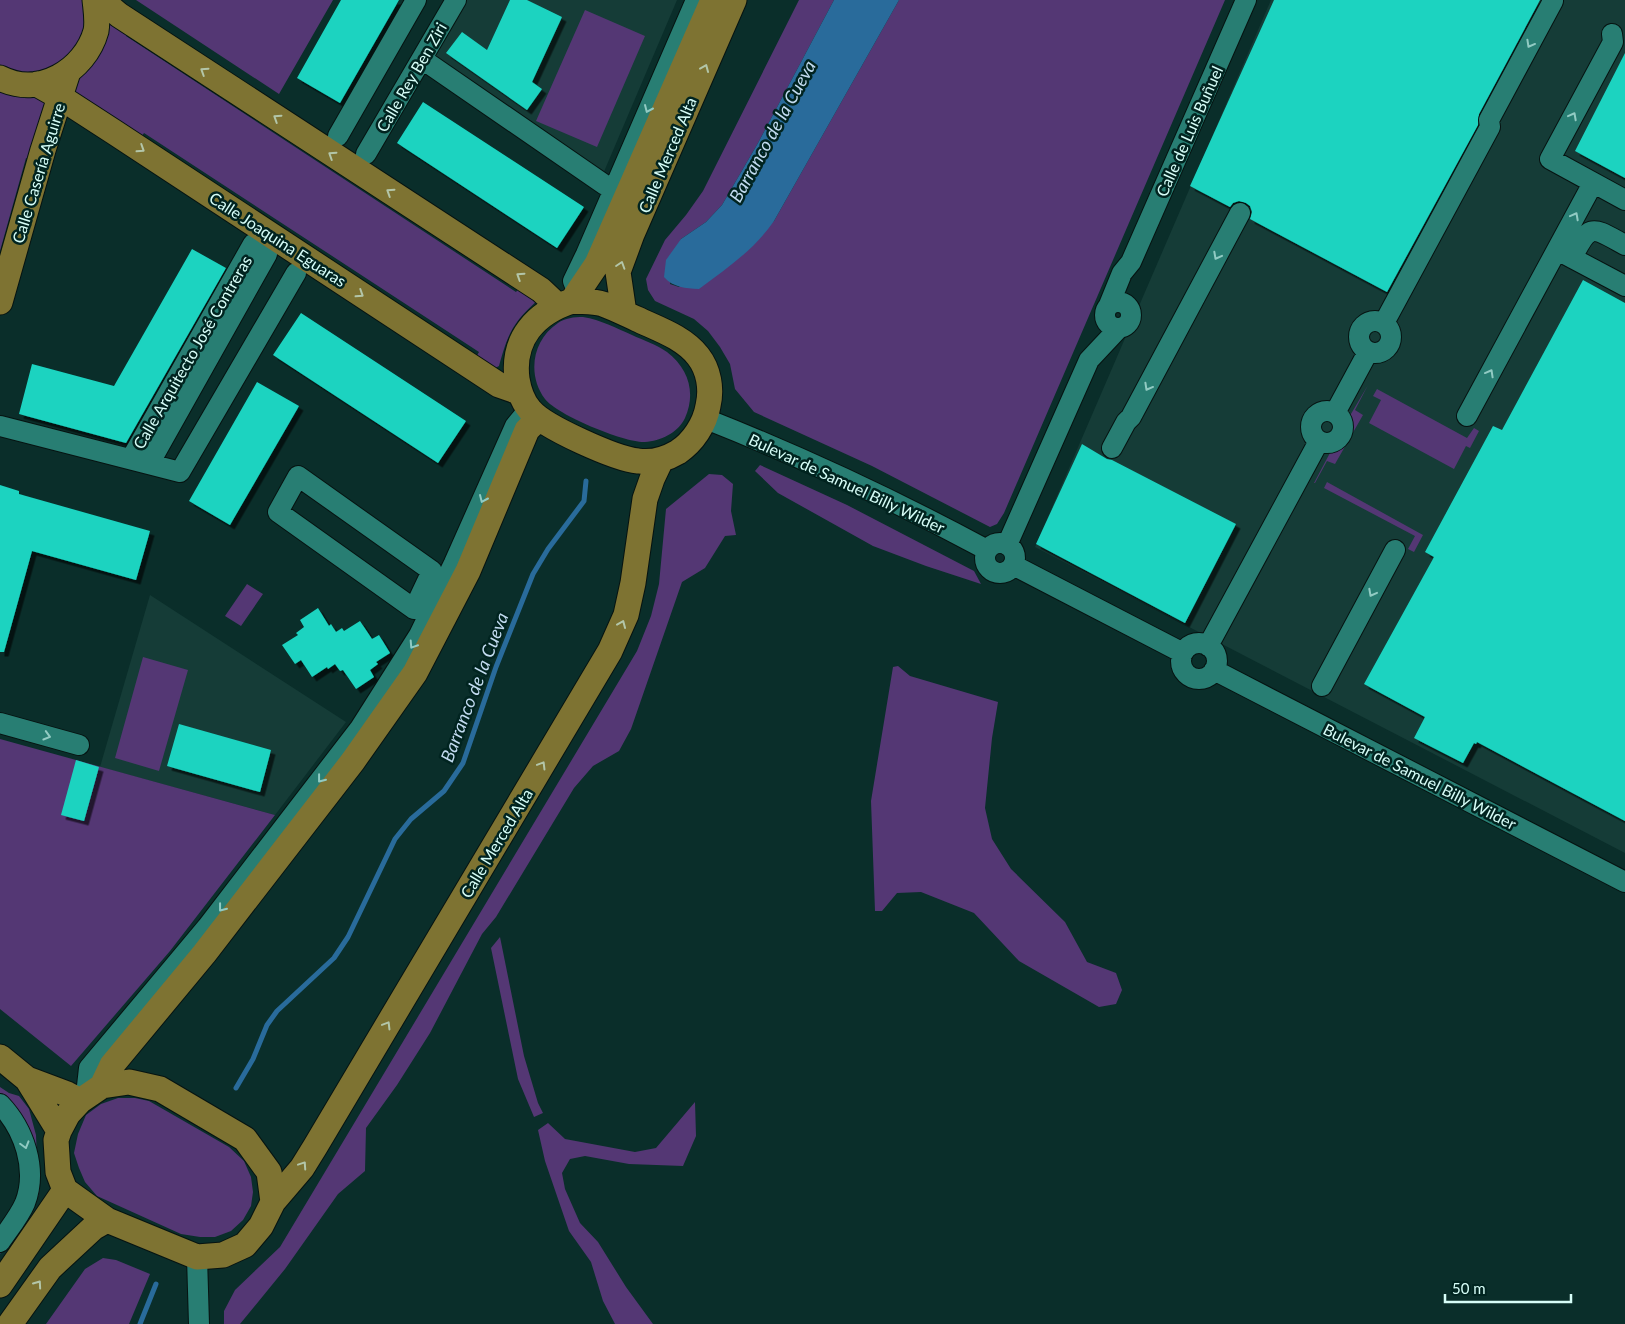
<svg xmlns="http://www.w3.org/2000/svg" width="1625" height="1324" viewBox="0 0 1625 1324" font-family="Lato,sans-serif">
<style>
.built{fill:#153c37}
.green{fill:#543774}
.water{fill:#296b9b}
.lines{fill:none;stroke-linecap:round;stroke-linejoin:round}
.stream{stroke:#296b9b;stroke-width:5}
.building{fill:#1bd3c0;filter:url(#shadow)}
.minor-casing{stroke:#061311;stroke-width:22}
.major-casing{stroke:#061311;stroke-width:27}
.minor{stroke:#287e73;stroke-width:20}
.major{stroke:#7e7332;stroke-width:25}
.oneway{stroke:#91cbc3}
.oneway2{stroke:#b3c6a9}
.labels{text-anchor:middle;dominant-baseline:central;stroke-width:5;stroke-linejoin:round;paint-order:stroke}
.street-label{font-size:16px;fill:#d7fef8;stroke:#012420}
.water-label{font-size:18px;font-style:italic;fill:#c2dbf0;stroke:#012420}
</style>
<defs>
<filter id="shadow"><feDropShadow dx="4.5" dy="4.5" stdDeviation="0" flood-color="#0009"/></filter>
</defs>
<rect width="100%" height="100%" fill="#0a2e2a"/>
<path class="built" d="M465,0H677L603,174L432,58Z
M1271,0H1625V853L1035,547Z
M150,595L346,722L275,815L100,767Z"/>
<path class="green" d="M0,0H86C87,8 88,16 88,24C84,65 34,85 0,66Z
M136,0H333L279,94Z
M799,0H834L758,143L722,205L706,222L681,239L670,284L679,287L774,221L899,0H1225L1004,513L997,524L990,527L872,466L754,412L735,389L730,364L720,347L708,331L694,319L655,301L648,290L646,279L665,240L686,215L703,191Z
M585,10L645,36L597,147L536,121Z
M105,14L129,30L126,36L516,292L520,287L539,299C513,322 508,333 499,366L493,369L475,359L479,352L144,133L139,140L69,94Z
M0,85L49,98L33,160L26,158L0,251Z
M583,317C601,320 616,328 632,335C643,340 657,345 667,352C689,369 696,393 685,418C678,433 660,441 645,442C625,443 557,415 545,399C527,375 532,340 558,323C565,318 574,317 583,317Z
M1368,385L1355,410L1363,415L1335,464L1327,461L1315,483H1314L1331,451L1342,444L1346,439L1350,426L1348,419Z
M1377,389L1467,438L1474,428L1479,431L1470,448L1466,446L1454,469L1369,423L1381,400L1373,396Z
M760,465L847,505L974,571L981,584L926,566L873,546L778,493L755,471Z
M709,474L722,475L733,484L731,511L736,535L725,536L705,568L682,582L631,729L619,751L593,766L574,788L496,917L482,934L430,1033L397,1085L366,1128L365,1171L338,1194L285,1269L240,1324H224V1311L235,1290L280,1247L637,651L651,616L659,584L666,509Z
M1327,482L1423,535L1414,552L1408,549L1415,536L1324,488Z
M247,584L263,594L241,626L225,616Z
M143,657L188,670L159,771L115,758Z
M898,666L910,676L998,702L992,738L985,808L992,839L1011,869L1065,922L1087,962L1116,973L1122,990L1116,1004L1099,1007L1019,961L974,913L921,892L897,893L882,911H875L871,801L893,667Z
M0,739L275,815L170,951L71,1066L0,1009Z
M500,937L524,1056L538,1103L543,1113L534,1117L518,1079L491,948Z
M0,1087L9,1093L19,1096L29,1109L36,1135L37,1160L40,1182L39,1194L34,1207L0,1254V1250L34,1188L0,1097Z
M118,1098H135L149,1101L229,1147L244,1161L251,1177L253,1192L251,1206L243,1220L231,1231L215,1237H200L181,1234L97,1196L85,1182L79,1168L74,1153L78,1134L86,1115L101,1104Z
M695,1102L696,1136L683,1166L629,1164L585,1156L570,1159L562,1173L565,1189L580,1223L598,1242L626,1287L653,1324H615L603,1301L591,1262L569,1231L545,1161L538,1130L548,1123L565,1139L635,1152L656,1148Z
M103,1258L116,1260L150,1274L129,1324H46L85,1269Z"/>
<path class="water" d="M834,0H899L774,221C752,252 728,267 699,289C685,288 674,288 664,277L666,260L681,239L706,222L722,205L758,143Z"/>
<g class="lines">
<path class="stream" d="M236,1088L253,1059L267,1025L277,1011L334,958L348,937L395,839L411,819L444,791L463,763L496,667L533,574L548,549L584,501L586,481
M140,1324L156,1284"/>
</g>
<path class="building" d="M341,0H399L340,103L297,78Z
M510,0H527L562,17L532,82L542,89L527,110L446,53L462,32L487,50Z
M1274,0H1540L1479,114L1478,125L1387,292L1250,219L1252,212L1250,206L1246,203L1239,201L1233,203L1230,207L1190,186Z
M1625,53V178L1575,151Z
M423,102L584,207L557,248L397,143Z
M192,249L226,268L126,443L19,414L32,364L114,386Z
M1583,280L1625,303V821L1477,742L1476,744L1474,743L1463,763L1414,738L1425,717L1364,684L1434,557L1425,552L1493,426L1502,430Z
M301,313L466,421L438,463L273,355Z
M257,382L299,406L230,525L189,501Z
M1082,444L1107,459L1112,460L1236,524L1185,623L1036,544Z
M0,485L19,491V494L150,531L136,580L32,551L4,652H0Z
M318,608L329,626L331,624L336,632L342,628L344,631L360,621L372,639L379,635L390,653L376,662L378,664L370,670L374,677L356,689L343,670L340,671L335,664L328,669L327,667L312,677L301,660L295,664L282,645L298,635L296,633L304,627L300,620Z
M179,724L271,750L260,792L167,766Z
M76,760L99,767L84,821L61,815Z"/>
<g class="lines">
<defs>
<path id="minor" d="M1612,34L1613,42L1550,159L1625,200
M422,59L605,185
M338,136L416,0
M366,154L456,0
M1557,250L1625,286
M1572,258C1590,222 1592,227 1625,245
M577,291L573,281L586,254L696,0
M1105 315a13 13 0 1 1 26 0a13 13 0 1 1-26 0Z
M1109,305L1122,273L1131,262L1246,0
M1359 337a16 16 0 1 1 32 0a16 16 0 1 1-32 0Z
M1384,323L1490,127L1489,120L1553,1
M1311 427a16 16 0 1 1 32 0a16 16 0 1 1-32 0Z
M1335,413L1368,352
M1467,416L1593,183
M706,419C802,457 896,501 987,550
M0,426L180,472L296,273
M1112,448L1126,422L1131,417L1240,213
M131,459L253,244
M149,464L267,254
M298,476L432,571L414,609L278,512Z
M985 558a15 15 0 1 1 30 0a15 15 0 1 1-30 0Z
M1007,545L1089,360L1119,328
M1013,565L1183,653
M1181 661a18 18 0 1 1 36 0a18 18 0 1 1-36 0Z
M1208,646L1319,441
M1214,670L1625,882
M1322,686L1395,550
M0,723L79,745
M86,1095L89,1068L207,927L360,728L419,635L454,563L515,426L529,409
M0,1104C24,1129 38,1169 25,1203C19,1217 8,1230 0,1242
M197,1257L199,1324"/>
<path id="major" d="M101,0L119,15L541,290L558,306
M0,78C39,98 85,71 96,31C98,21 96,10 95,0
M37,84L60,97L114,132L499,385L519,392
M572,301C582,302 594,301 603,304C614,308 626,314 637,319C658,329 683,337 698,356C709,370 712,389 708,406C705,424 693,442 678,452C666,459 651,463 638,461C616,459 544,427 530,410C522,401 519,391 517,379C512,339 535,313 572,301Z
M572,301L597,264L713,0
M0,302L43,150L68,72
M624,313L618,272L632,234L734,0
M0,1057L27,1079L67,1094L80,1101
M27,1079L59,1131
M102,1086L112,1065L204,954L353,761L415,673L468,571L527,430L538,419
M273,1202L269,1172L245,1139L160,1089L129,1082L102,1086L80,1101L68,1114L59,1131L56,1140L58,1172L65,1190L107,1220L197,1257L223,1255L245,1245L261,1226L273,1202L302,1168L315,1147L610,651L626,615L633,583L645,499L652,479L661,460
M0,1285L65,1190
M10,1324L50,1268L93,1228L107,1220"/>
</defs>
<use href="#minor" class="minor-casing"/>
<use href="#major" class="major-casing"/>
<use href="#minor" class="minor"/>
<use href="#major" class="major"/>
</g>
<defs><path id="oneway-chevron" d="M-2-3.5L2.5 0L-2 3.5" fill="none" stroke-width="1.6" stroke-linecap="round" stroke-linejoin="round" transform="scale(1.25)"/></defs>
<g class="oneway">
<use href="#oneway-chevron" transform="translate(1530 44) rotate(119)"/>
<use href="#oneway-chevron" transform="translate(648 109) rotate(114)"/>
<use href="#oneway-chevron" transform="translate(1573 116) rotate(-62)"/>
<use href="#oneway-chevron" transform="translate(1575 216) rotate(-62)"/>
<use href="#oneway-chevron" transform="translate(1217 256) rotate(118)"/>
<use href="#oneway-chevron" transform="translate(1490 373) rotate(-61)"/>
<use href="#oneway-chevron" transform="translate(1148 387) rotate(119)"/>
<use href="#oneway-chevron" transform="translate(483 499) rotate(114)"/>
<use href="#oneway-chevron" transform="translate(1372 593) rotate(118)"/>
<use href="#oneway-chevron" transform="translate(413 645) rotate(123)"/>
<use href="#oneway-chevron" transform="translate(47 736) rotate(16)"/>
<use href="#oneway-chevron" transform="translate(321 779) rotate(128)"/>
<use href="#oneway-chevron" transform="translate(222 908) rotate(128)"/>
<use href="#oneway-chevron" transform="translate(25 1145) rotate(74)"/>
</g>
<g class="oneway2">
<use href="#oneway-chevron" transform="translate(705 68) rotate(-67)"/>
<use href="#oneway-chevron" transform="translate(204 71) rotate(-147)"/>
<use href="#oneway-chevron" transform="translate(277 118) rotate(-147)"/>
<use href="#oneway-chevron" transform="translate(141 149) rotate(33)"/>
<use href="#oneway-chevron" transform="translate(332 155) rotate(-147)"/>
<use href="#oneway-chevron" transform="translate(390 192) rotate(-147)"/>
<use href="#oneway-chevron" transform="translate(621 265) rotate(-72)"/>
<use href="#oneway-chevron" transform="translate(520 276) rotate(-147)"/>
<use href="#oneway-chevron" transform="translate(360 294) rotate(33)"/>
<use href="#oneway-chevron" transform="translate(622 624) rotate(-67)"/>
<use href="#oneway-chevron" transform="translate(542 765) rotate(-59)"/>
<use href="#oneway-chevron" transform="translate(387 1025) rotate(-59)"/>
<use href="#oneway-chevron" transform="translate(303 1165) rotate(-56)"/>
<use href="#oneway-chevron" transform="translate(38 1284) rotate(-55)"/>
</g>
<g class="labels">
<g class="street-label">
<text transform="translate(411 77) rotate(-60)">Calle Rey Ben Ziri</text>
<text transform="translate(1189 131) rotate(-66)">Calle de Luis Buñuel</text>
<text transform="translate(667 155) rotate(-67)">Calle Merced Alta</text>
<text transform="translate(38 173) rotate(-73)">Calle Casería Aguirre</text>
<text transform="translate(278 239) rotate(33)">Calle Joaquina Eguaras</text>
<text transform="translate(192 352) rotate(-60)">Calle Arquitecto José Contreras</text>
<text transform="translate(847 483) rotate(25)">Bulevar de Samuel Billy Wilder</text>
<text transform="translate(1420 776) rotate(27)">Bulevar de Samuel Billy Wilder</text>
<text transform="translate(496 843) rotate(-59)">Calle Merced Alta</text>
</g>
<g class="water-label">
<text transform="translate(772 131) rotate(-61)">Barranco de la Cueva</text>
<text transform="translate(474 687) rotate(-69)">Barranco de la Cueva</text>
</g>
</g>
<path d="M1445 1294v8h126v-8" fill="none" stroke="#d7fef8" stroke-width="2.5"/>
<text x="1452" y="1294" font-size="15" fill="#d7fef8" stroke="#012420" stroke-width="4" paint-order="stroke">50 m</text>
</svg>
